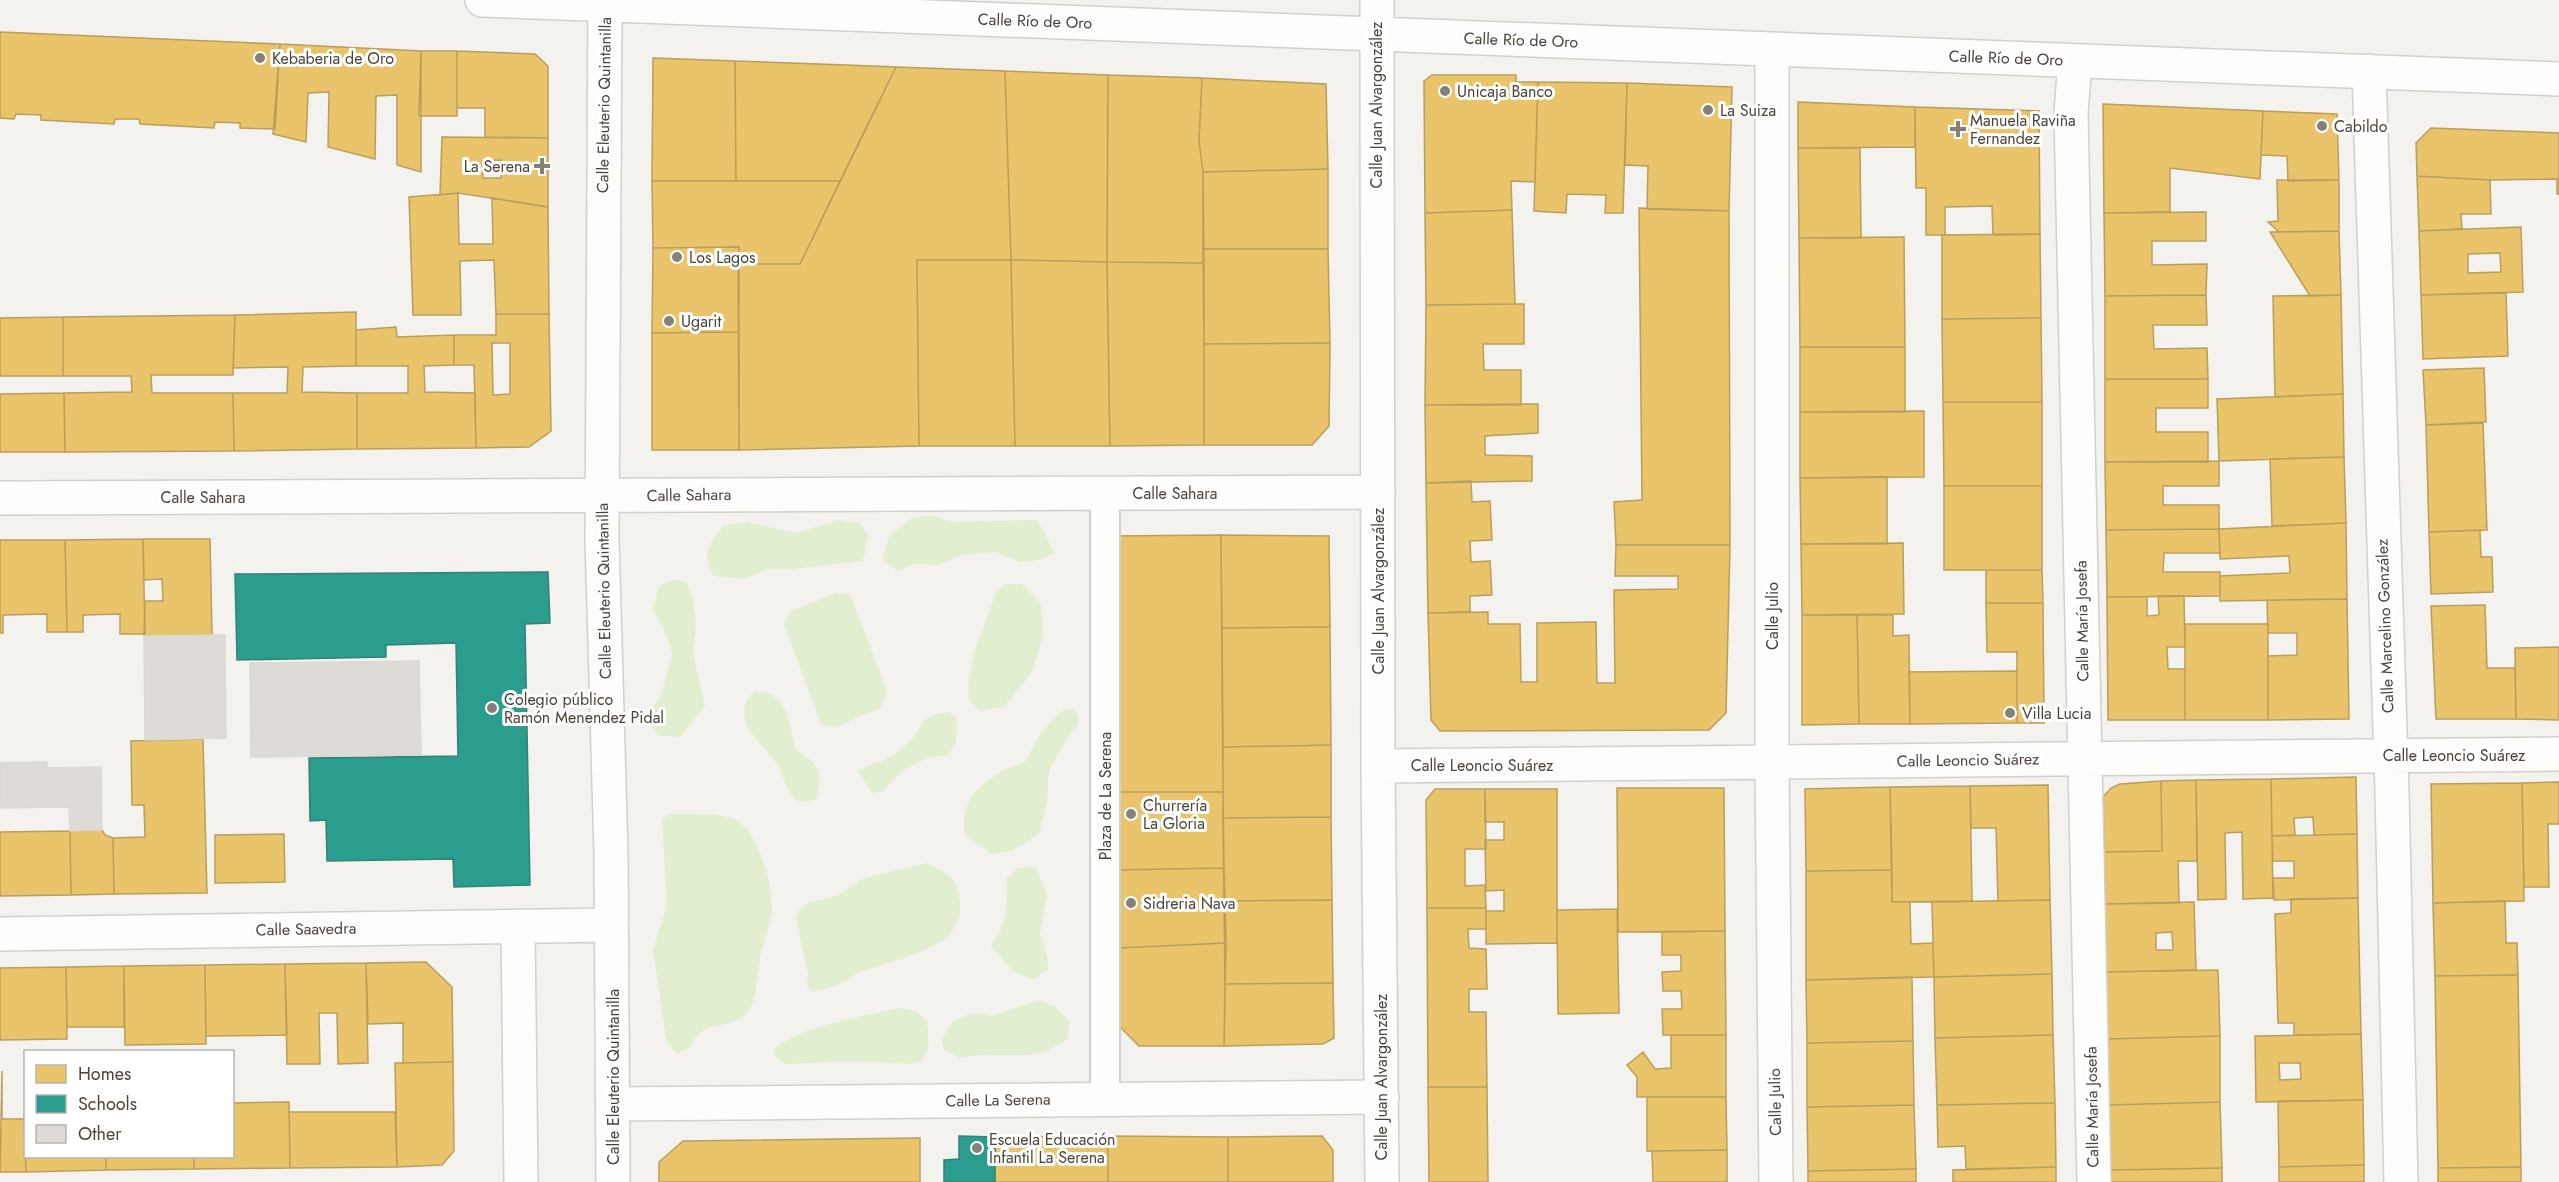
<svg xmlns="http://www.w3.org/2000/svg" width="2559" height="1182" viewBox="0 0 2559 1182" font-family="Jost,sans-serif">
<style>
.green{fill:#e1eecf}
.homes{fill:#e9c46a;stroke:#ba9e5b;stroke-width:1.5;fill-rule:evenodd}
.schools{fill:#2a9d8f;stroke:#348275;stroke-width:1.5}
.building{fill:#dedbd6;stroke:#dcd9d4;stroke-width:1.5}
.lines{fill:none;stroke-linecap:round;stroke-linejoin:round}
.pedestrian-casing{stroke:#d2d0cb;stroke-width:32}
.minor-casing{stroke:#d2d0cb;stroke-width:36}
.pedestrian{stroke:#fdfdfc;stroke-width:28}
.minor{stroke:#fdfdfc;stroke-width:33}
.poi-dot{fill:#868178;stroke:#fff;stroke-width:2}
.labels{text-anchor:middle;dominant-baseline:central;stroke-width:6;stroke-linejoin:round;paint-order:stroke}
.street-label{font-size:16px;fill:#4b4439;stroke:#fff}
.poi-label{font-size:16px;fill:#4b4439;stroke:#fff;text-anchor:start}
</style>
<rect width="100%" height="100%" fill="#f4f2ee"/>
<path class="green" d="M930,515L952,522L1037,520L1044,531L1054,553L1039,560L1020,562L995,552L963,555L937,565L913,564L898,571L882,560L889,536L911,519Z
M839,520L859,523L868,535L863,561L793,569H769L744,579L713,576C702,551 708,547 723,526L748,522L796,533Z
M673,580L686,581L693,597L696,626L693,653L705,706L680,737L658,736L648,721V715L661,696L672,655L667,636L653,609L659,586Z
M1006,584H1022L1041,604L1043,637L1032,672L1004,707L980,711L969,700L968,684L975,650L996,592Z
M836,593L850,594L887,691L881,707L835,728L821,724L784,624L791,611Z
M755,691C790,692 788,724 796,750C820,765 823,772 817,799C810,801 802,804 795,799C785,791 785,776 778,765C763,742 725,720 755,691Z
M1066,709H1074L1078,715L1077,726L1067,738L1049,771L1047,803L1039,834L1012,851L992,854L965,835C958,804 979,783 1005,770C1011,767 1022,764 1026,760C1030,755 1032,748 1035,743C1043,731 1053,716 1066,709Z
M950,712L957,720L956,742L948,755C913,760 906,766 882,792L872,793L857,770C874,764 890,759 904,747C925,729 916,715 950,712Z
M670,814C685,814 721,813 734,819C759,829 776,893 771,917C769,929 764,941 761,952C758,965 757,997 751,1007C736,1035 703,1014 691,1047L677,1054L666,1040L653,950L667,905L662,819Z
M926,863C948,875 956,873 960,901C962,911 957,928 949,935C930,954 881,964 855,974C843,985 828,988 813,992L807,986L808,973L796,919L798,911L808,903L839,895L864,878Z
M1030,866L1036,868L1047,895L1040,934L1047,955L1048,970L1033,980L1013,971L991,946C1011,916 1005,911 1007,878L1017,869Z
M1038,1000L1055,1006L1069,1021L1068,1038C1045,1059 1017,1055 988,1055C978,1054 968,1057 959,1058L943,1048L942,1038L953,1021L973,1013L992,1016Z
M899,1008L915,1011L927,1021C928,1033 932,1054 920,1061C913,1065 900,1063 892,1063C857,1060 825,1062 790,1064H785L773,1054C779,1030 874,1014 899,1008Z"/>
<path class="homes" d="M0,32L280,44L275,129L240,128V123L215,122L214,128L140,124L139,119H115L114,124L41,120V115L16,114L14,119L0,118Z
M280,44L421,51V172L397,165V95L376,96L375,159L328,147L329,92L308,93L306,142L273,134Z
M421,51H457V116H419Z
M457,51L535,54L548,66V138L485,137V108H457Z
M653,58L735,61L736,181H652Z
M735,61L846,65L896,67L840,181H736Z
M896,67L1005,71L1011,260H917L919,446L739,450L738,264H800Z
M1005,71L1108,75L1107,262L1011,260Z
M1108,75L1202,78L1199,141L1203,172L1204,263L1107,262Z
M1432,75H1516V82H1538L1535,182L1511,181L1512,210L1425,213L1424,81Z
M1202,78L1326,84L1328,169L1203,172L1199,141Z
M1538,82L1627,83L1623,213H1605L1606,195L1567,194L1566,213L1534,211Z
M1627,83L1732,87L1729,211L1647,209L1648,166L1625,165Z
M1798,102L1915,107V147L1798,148Z
M2103,104L2263,111L2260,179L2170,168V212L2104,213Z
M1915,107L2039,111L2040,234L1993,235L1992,206L1945,207V235H1926V188H1916Z
M2263,111L2337,114L2339,180L2288,181L2287,156L2261,155Z
M2431,128L2559,133V194H2557V179L2490,180L2417,176L2416,143Z
M442,137L548,138V207L458,193L440,195ZM501,160V178H483L482,161Z
M1798,148H1860L1861,238H1799Z
M1328,169V249H1203V172Z
M2417,176L2490,180L2491,214H2461L2462,229L2419,231Z
M2277,180H2339V231L2279,232L2268,222L2278,221Z
M652,181H840L800,264H738L739,247L653,248Z
M458,193L459,244H493L492,198L548,207L549,314H496L494,260L460,261L461,315H413L409,197Z
M1639,208L1729,211L1730,545H1616L1614,502L1642,500Z
M1512,210L1515,304L1426,305L1425,213Z
M2206,212V241H2152V265L2207,264L2206,295L2105,296L2104,213Z
M2521,227L2523,292L2421,295L2419,231ZM2500,253L2501,272L2468,273V254Z
M2339,231L2341,295L2310,296L2270,232Z
M2040,234L2041,318L1942,319V235Z
M1904,237L1905,347H1800L1799,238Z
M739,247V332L652,333L653,248Z
M1203,249H1328L1330,343L1204,344Z
M917,260H1011L1015,446H919Z
M1011,260L1107,262L1110,446H1015Z
M1107,262L1204,263V445L1110,446Z
M2506,293L2508,356L2423,359L2421,295Z
M2206,295L2207,325H2153L2154,349L2207,348L2208,379H2105V296Z
M2341,295L2343,394L2275,397L2273,296Z
M1515,304H1524V344H1483L1484,370H1521V405H1425L1426,305Z
M356,312V366L303,367L302,392L357,393V449L234,451L233,393H287L288,367L233,368L235,315Z
M496,314H549L551,431L529,447L476,448L474,365H454V335H496ZM492,343H510V394L493,395Z
M235,315L233,375H151L152,393H233L234,451L65,452L64,393L132,392L131,376H63V317Z
M63,317V376H0V318Z
M2041,318L2042,402H1943L1942,319Z
M396,327L397,337L454,335V365L424,366L425,392L475,393L476,448L357,449V393H408V366H356V330Z
M739,332V450H652V333Z
M1330,343L1329,426L1312,445H1204V344Z
M1800,347H1905V412H1800Z
M2484,368L2486,422L2426,425L2423,370Z
M2105,379H2208V408H2156V432H2208V462H2105Z
M64,393L65,452H0V394Z
M2343,394L2344,457L2219,461L2217,399Z
M1943,402H2042V486H1944Z
M1538,404V433L1485,436V455L1532,456V481L1426,483L1425,405Z
M1924,411V477L1800,478V412Z
M2483,423L2487,530L2429,532L2426,425Z
M2344,457L2346,523L2272,526L2270,459Z
M2219,461V486H2163V505H2219V529L2106,530L2105,462Z
M1887,477V544H1801L1800,478Z
M1471,481L1472,502L1490,501L1492,540L1470,541L1471,562L1490,561L1492,595L1470,596V612L1428,613L1426,483Z
M1944,486H2042V570H1944Z
M2346,523L2347,599L2220,601V576L2290,573L2289,556L2220,559L2219,529Z
M2219,529L2220,553H2164L2163,572H2220V596L2107,597L2106,530Z
M2480,530L2481,557H2492L2493,592L2431,594L2429,532Z
M1221,535L1329,536L1330,627L1222,628Z
M1221,535L1223,792H1116L1112,536Z
M143,539H210L212,635L144,636L145,601H163L162,579L144,580Z
M143,539L145,634H120V614L83,615V632H67L65,540Z
M0,540H65L67,632H47V614L3,615V633H0Z
M1903,543L1904,614L1802,615L1801,544Z
M1616,545H1730L1726,713L1709,730L1440,731L1431,720L1428,613L1488,612V624H1520L1521,682H1537V623L1596,622L1597,683H1615L1614,590L1678,589V576H1615Z
M1986,570H2042L2043,603H1986Z
M2158,596H2184L2185,647H2167L2168,669H2185V720H2108L2107,597H2147V616L2159,615Z
M2347,599L2349,719L2268,720V656L2297,655V633H2268L2267,600Z
M1986,603H2043L2044,723H2017V652H1987Z
M2485,605L2487,668H2515L2516,719H2436L2431,606Z
M1802,615H1857L1859,724L1802,725Z
M1857,615H1893V636L1909,635L1910,724H1859Z
M2185,624H2268V720H2185Z
M1330,627L1331,745L1223,747L1222,628Z
M2559,647V720L2516,719L2515,648Z
M2017,671V723L1910,724L1909,672Z
M203,739L207,893L114,894L113,838L145,837L144,805H132L131,741Z
M1331,745V817L1223,818V747Z
M2356,777L2357,834L2314,835L2313,817L2294,818L2295,835L2272,836L2271,779Z
M2271,779L2273,898L2243,899L2242,832L2225,833L2226,899L2198,900L2196,780Z
M2196,780L2197,861H2178L2179,903L2105,904L2104,852L2162,851L2161,781Z
M2161,781L2162,851L2104,852L2103,797L2111,788L2120,784Z
M2559,782V824H2548L2549,887H2524L2522,783Z
M2522,783L2524,901L2433,903L2431,784Z
M2048,785L2050,900L1998,901L1996,828H1971L1970,786Z
M1970,786L1972,901L1892,902L1890,787Z
M1890,787L1892,870L1806,871L1805,789Z
M1617,788H1724L1725,931L1618,932Z
M1435,789H1485L1486,849H1465V886L1485,885L1486,908H1427L1426,800Z
M1485,789H1557V943L1486,944V911H1504V890L1486,891L1485,840H1504V822H1485Z
M1116,792H1223L1224,868L1117,870Z
M1331,817L1332,900L1224,901L1223,818Z
M102,830L105,835L113,838L114,894L71,895L70,831Z
M70,831L71,895L0,896V832Z
M284,834L285,882L215,883V835Z
M2357,834L2358,898L2274,900L2273,878H2294V861H2273L2272,836Z
M1224,868L1226,943L1118,948L1117,870Z
M1892,870V902H1910L1911,944L1933,943L1934,977L1806,980V871Z
M2358,898L2361,1034L2294,1035V1023H2278L2275,914L2291,913V899Z
M1332,900L1333,983L1225,984L1224,901Z
M2050,900L2052,974L1934,977L1932,902Z
M2505,901L2506,943H2517L2518,975L2435,976L2433,903Z
M2194,902L2196,970L2106,972L2105,904ZM2172,932L2173,950H2156V933Z
M1427,908H1486V929H1468L1469,948L1486,949L1487,989H1469V1012H1486L1487,1087H1428Z
M1617,909L1619,1013L1558,1014L1557,910Z
M1725,931L1726,1035H1663L1662,1009H1682L1681,991H1663L1662,972L1681,971V955H1662V932Z
M1226,943L1224,1046H1139L1118,1025V948Z
M426,962L452,987L453,1062L403,1063V1023L368,1024L366,963Z
M366,963L368,1063L338,1064L337,1013H319L320,1064H287L285,964Z
M285,964L287,1035L206,1036L205,965Z
M205,965L206,1044L125,1045L124,966Z
M124,966V1027H67L66,967Z
M66,967L67,1039L0,1040V968Z
M2218,970L2220,1036L2107,1039L2106,972Z
M2052,974L2053,1035L1935,1038L1934,977Z
M2518,975L2521,1167L2438,1168L2435,976Z
M1912,977L1913,1041L1807,1043L1806,980Z
M1333,983L1334,1038L1323,1044L1224,1046L1225,984Z
M2361,1034L2363,1100L2256,1102L2255,1036ZM2279,1063H2300L2301,1079L2280,1080Z
M1671,1035H1726V1097H1637V1077L1627,1065L1643,1052L1655,1069L1671,1068Z
M2053,1035L2055,1103L1937,1105L1935,1038Z
M2220,1036V1102L2109,1105L2107,1039Z
M1913,1041L1914,1105L1807,1107V1043Z
M453,1062L454,1151L442,1165L397,1167L395,1063Z
M2,1071V1119H24L26,1172H0Z
M1428,1087H1487L1488,1182H1429Z
M1647,1097H1726L1727,1150L1647,1151Z
M2363,1100L2364,1165L2279,1167L2278,1101Z
M289,1102L290,1168L194,1169V1156H232V1103Z
M2220,1102L2222,1168L2110,1170L2109,1105Z
M2055,1103L2056,1167L1966,1169L1965,1146L1938,1147L1937,1105Z
M1914,1105L1916,1169L1808,1171L1807,1107Z
M25,1110L26,1156H106V1170L26,1172L24,1119Z
M289,1112H395L397,1167L290,1168Z
M1108,1136L1228,1137V1182H1108Z
M1108,1136V1182H995V1137Z
M1322,1136L1333,1150V1182H1228V1137Z
M920,1138V1182H659V1162L683,1141Z
M1727,1150V1182H1653L1652,1151Z
M106,1156H194V1169L106,1170Z
M2364,1165V1182H2279V1167Z
M2056,1167V1182H1953V1170Z
M2521,1167V1182H2438V1168Z
M2222,1168V1182H2111L2110,1170Z
M1916,1169V1182H1808V1171Z"/>
<path class="schools" d="M548,572L550,623L525,624L530,885L454,887L453,859L327,861L326,820L310,821L309,758L458,756L456,643L386,645V657L237,660L235,574Z
M959,1136L995,1137V1182H944V1160L959,1159Z"/>
<path class="building" d="M212,635H225L226,738L145,740L144,636Z
M419,661L421,755L251,757L250,663Z
M47,762V768L101,767L102,830L70,831L69,807L0,808V763Z"/>
<g class="lines">
<defs>
<path id="pedestrian" d="M1105,1099V493"/>
<path id="minor" d="M482,0L2559,79
M605,0L602,539L611,852L613,1182
M1377,0L1378,766L1382,1182
M1772,49V762L1776,1182
M2075,61L2071,113L2094,1182
M2369,71L2392,792L2401,1182
M0,498L1378,492
M1378,766L2559,754
M518,927L521,1182
M0,934L611,925
M614,1104L1382,1097"/>
</defs>
<use href="#pedestrian" class="pedestrian-casing"/>
<use href="#minor" class="minor-casing"/>
<use href="#pedestrian" class="pedestrian"/>
<use href="#minor" class="minor"/>
</g>
<g class="poi-dot">
<circle cx="260" cy="58" r="6"/>
<circle cx="1445" cy="91" r="6"/>
<circle cx="1708" cy="110" r="6"/>
<circle cx="2322" cy="126" r="6"/>
<path d="M1955 120h6v6h6v6h-6v6h-6v-6h-6v-6h6z"/>
<path d="M539 157h6v6h6v6h-6v6h-6v-6h-6v-6h6z"/>
<circle cx="677" cy="257" r="6"/>
<circle cx="669" cy="321" r="6"/>
<circle cx="492" cy="708" r="6"/>
<circle cx="2010" cy="713" r="6"/>
<circle cx="1131" cy="814" r="6"/>
<circle cx="1131" cy="903" r="6"/>
<circle cx="977" cy="1148" r="6"/>
</g>
<g class="labels">
<g class="street-label">
<text transform="translate(1035 21) rotate(2)">Calle Río de Oro</text>
<text transform="translate(1521 40) rotate(2)">Calle Río de Oro</text>
<text transform="translate(2006 58) rotate(2)">Calle Río de Oro</text>
<text transform="translate(604 105) rotate(-89)">Calle Eleuterio Quintanilla</text>
<text transform="translate(1376 105) rotate(-90)">Calle Juan Alvargonzález</text>
<text x="1175" y="493">Calle Sahara</text>
<text transform="translate(689 495) rotate(-1)">Calle Sahara</text>
<text x="203" y="497">Calle Sahara</text>
<text transform="translate(604 591) rotate(-91)">Calle Eleuterio Quintanilla</text>
<text transform="translate(1378 591) rotate(-90)">Calle Juan Alvargonzález</text>
<text transform="translate(1772 616) rotate(-90)">Calle Julio</text>
<text transform="translate(2082 621) rotate(-91)">Calle María Josefa</text>
<text transform="translate(2385 626) rotate(-92)">Calle Marcelino González</text>
<text x="2454" y="755">Calle Leoncio Suárez</text>
<text transform="translate(1968 760) rotate(-1)">Calle Leoncio Suárez</text>
<text x="1482" y="765">Calle Leoncio Suárez</text>
<text transform="translate(1105 796) rotate(-90)">Plaza de La Serena</text>
<text transform="translate(306 929) rotate(-1)">Calle Saavedra</text>
<text transform="translate(613 1077) rotate(-90)">Calle Eleuterio Quintanilla</text>
<text transform="translate(1381 1077) rotate(-90)">Calle Juan Alvargonzález</text>
<text transform="translate(998 1100) rotate(-1)">Calle La Serena</text>
<text transform="translate(1775 1102) rotate(-91)">Calle Julio</text>
<text transform="translate(2092 1107) rotate(-91)">Calle María Josefa</text>
</g>
<g class="poi-label">
<text x="272" y="58">Kebaberia de Oro</text>
<text x="1457" y="91">Unicaja Banco</text>
<text x="1720" y="110">La Suiza</text>
<text x="1970" y="120">Manuela Raviña<tspan x="1970" dy="18">Fernandez</tspan></text>
<text x="2334" y="126">Cabildo</text>
<text x="530" y="166" text-anchor="end">La Serena</text>
<text x="689" y="257">Los Lagos</text>
<text x="681" y="321">Ugarit</text>
<text x="504" y="699">Colegio público<tspan x="504" dy="18">Ramón Menendez Pidal</tspan></text>
<text x="2022" y="713">Villa Lucia</text>
<text x="1143" y="805">Churrería<tspan x="1143" dy="18">La Gloria</tspan></text>
<text x="1143" y="903">Sidreria Nava</text>
<text x="989" y="1139">Escuela Educación<tspan x="989" dy="18">Infantil La Serena</tspan></text>
</g>
</g>
<rect x="24" y="1050" width="210" height="108" fill="#ffffff" stroke="#b7b4b0" stroke-width="1.5"/>
<rect x="36" y="1065" width="30" height="18" fill="#e9c46a" stroke="#b7b4b0" stroke-width="1.5"/>
<text x="78" y="1080" font-size="18" fill="#4b4439">Homes</text>
<rect x="36" y="1095" width="30" height="18" fill="#2a9d8f" stroke="#b7b4b0" stroke-width="1.5"/>
<text x="78" y="1110" font-size="18" fill="#4b4439">Schools</text>
<rect x="36" y="1125" width="30" height="18" fill="#dedbd6" stroke="#b7b4b0" stroke-width="1.5"/>
<text x="78" y="1140" font-size="18" fill="#4b4439">Other</text>
</svg>
